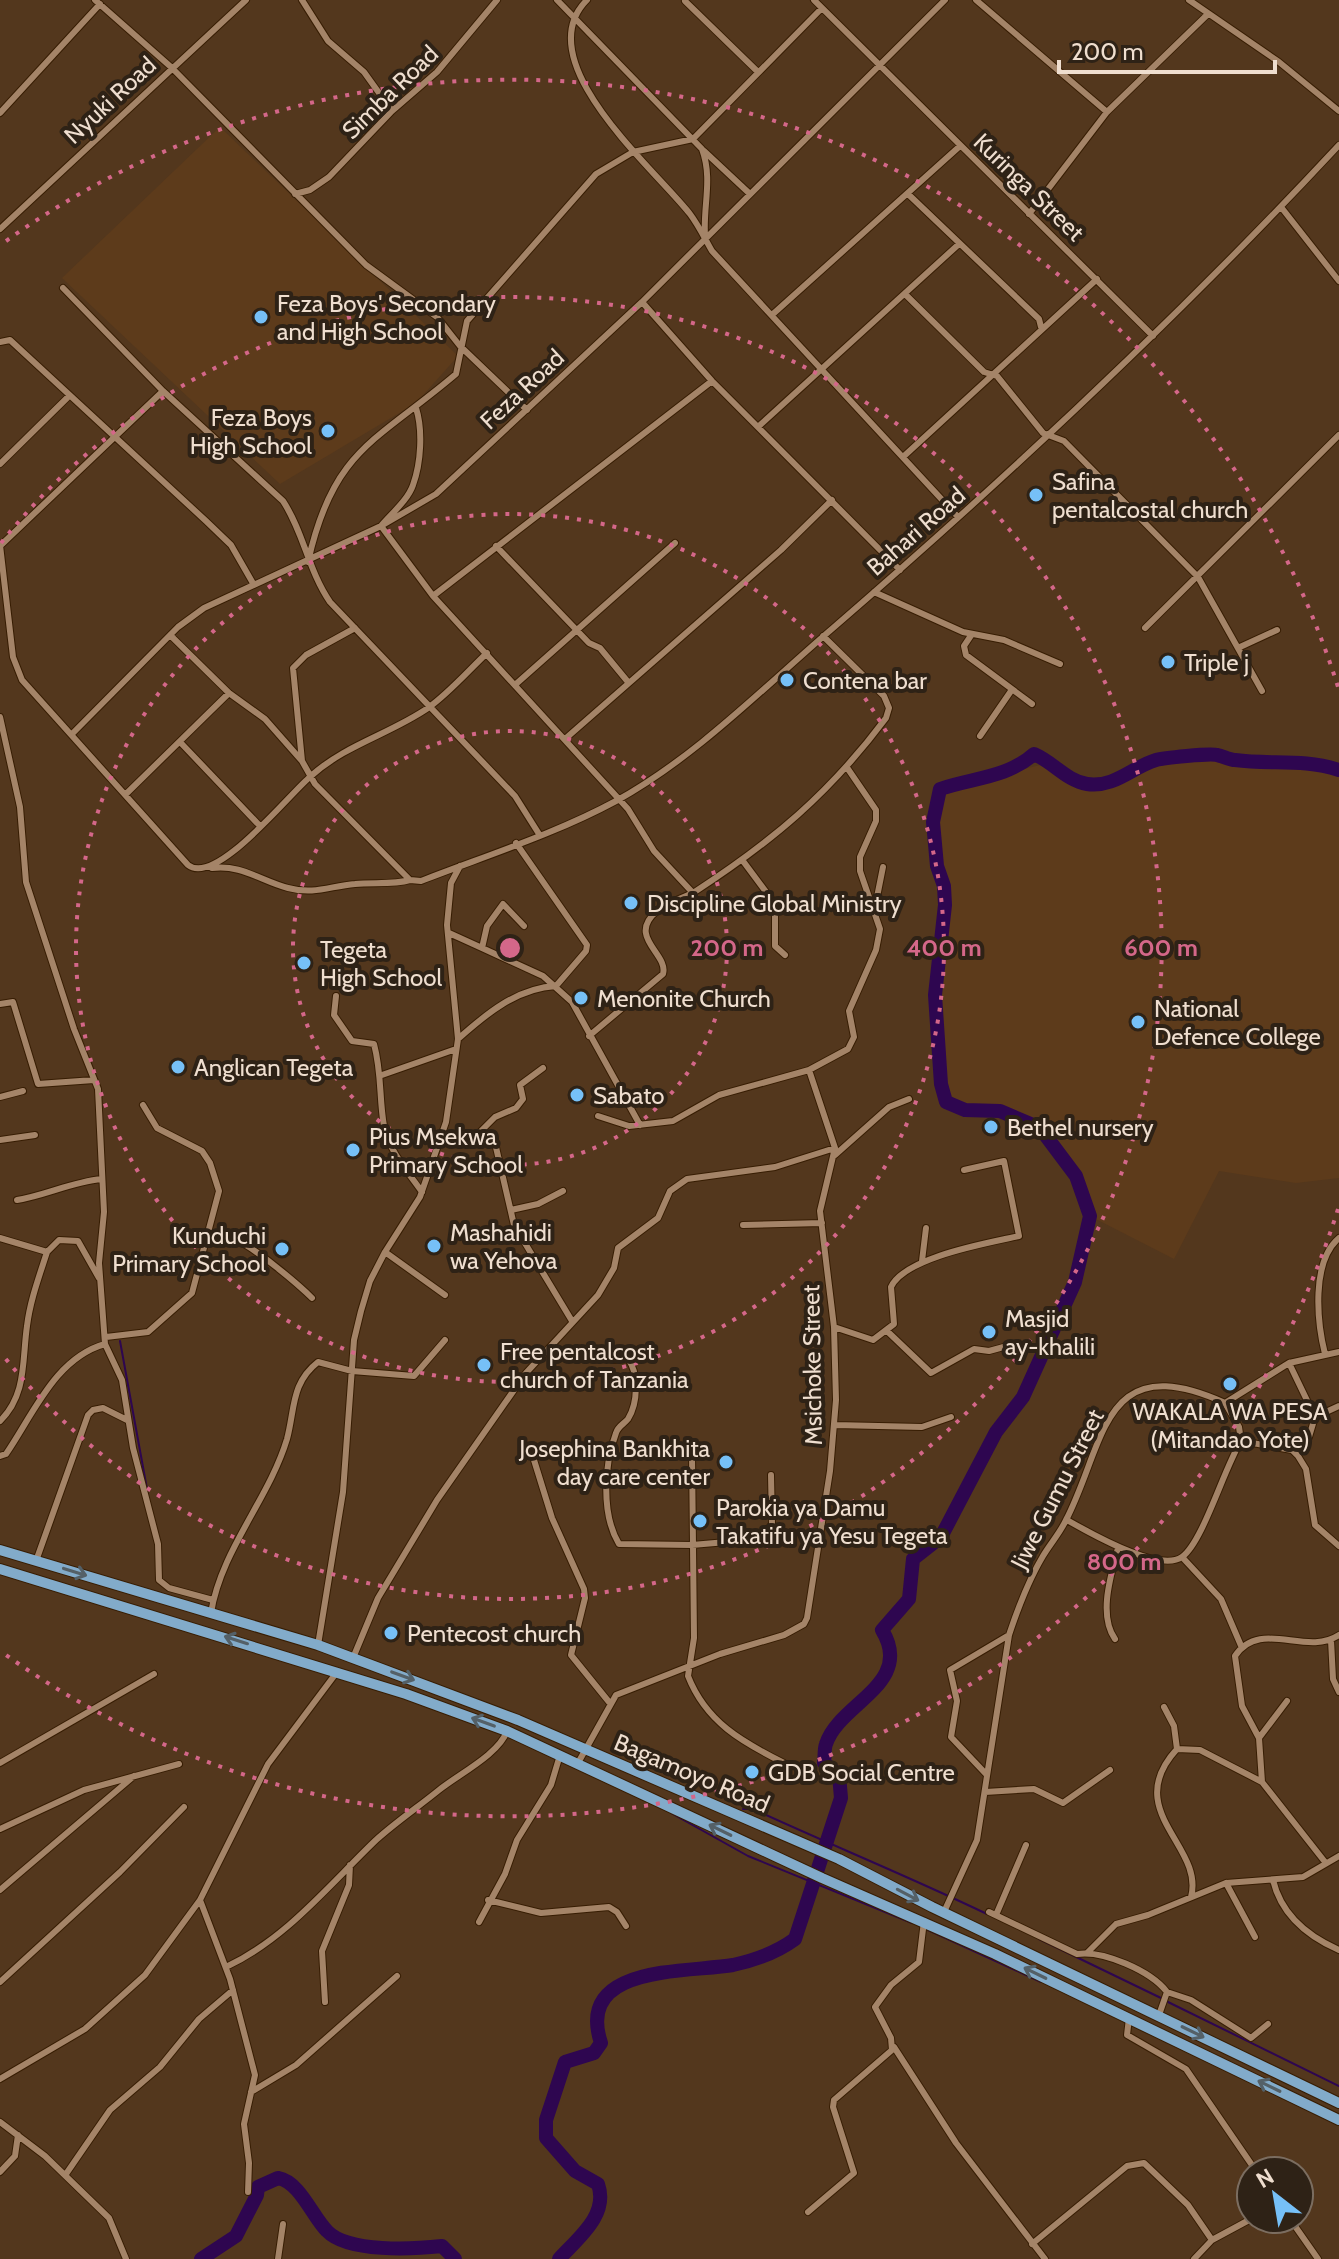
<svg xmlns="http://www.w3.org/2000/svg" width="1339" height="2259" viewBox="0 0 1339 2259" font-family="Cabin,sans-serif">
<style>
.built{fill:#5d3b1b}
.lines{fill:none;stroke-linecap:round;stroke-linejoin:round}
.stream{stroke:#2e0650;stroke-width:2}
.river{stroke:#2e0650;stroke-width:14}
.minor-casing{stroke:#371d03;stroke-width:8}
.trunk-casing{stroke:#371d03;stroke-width:12}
.minor{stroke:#a48468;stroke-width:6}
.trunk{stroke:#82abca;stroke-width:10}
.oneway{stroke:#546067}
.ring{fill:none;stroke:#d46789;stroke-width:4;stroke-dasharray:4 8}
.poi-dot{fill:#76c0f7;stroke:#2e2216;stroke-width:3}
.labels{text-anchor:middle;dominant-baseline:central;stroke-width:8;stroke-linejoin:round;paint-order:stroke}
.street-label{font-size:24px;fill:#efdecf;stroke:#2e2216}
.poi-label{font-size:24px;fill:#efdecf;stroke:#2e2216;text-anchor:start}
.centre{fill:#d46789;stroke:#2e2216;stroke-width:4}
.ring-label{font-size:24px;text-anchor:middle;font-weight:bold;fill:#d46789;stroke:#2e2216;stroke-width:8;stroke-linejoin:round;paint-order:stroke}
</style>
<rect width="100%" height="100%" fill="#53371d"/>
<path class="built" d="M220,127L458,356L416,403L280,484L62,278Z
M1214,754L1296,760L1339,773V1178L1296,1183L1219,1171L1174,1259L1090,1216L1076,1175L1040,1128L1000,1111L965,1110L941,1084L935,995L945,921L936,847L940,789L1053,762L1085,784L1146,766Z"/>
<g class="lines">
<path class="stream" d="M120,1341L147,1489
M743,1809H753C831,1845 910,1877 987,1914
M671,1813L748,1856L912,1923
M928,1930L1041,1982
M1039,1939L1163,1999
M1168,2002L1339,2086"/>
<path class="river" d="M201,2259L236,2236L257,2195L258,2187L278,2178C300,2182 312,2216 327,2231C348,2253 414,2249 442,2246L455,2259
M559,2259C578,2238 609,2215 598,2184L575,2171L546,2138V2120L565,2062L594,2053L601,2043C575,1964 687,1973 733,1965C756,1960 776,1953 795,1939L841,1798L839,1775L824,1763C825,1757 824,1749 826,1744C839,1703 915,1684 882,1630L909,1599L913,1559L941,1537L996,1432L1023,1397L1075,1282L1090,1216L1076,1176L1040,1128L1000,1111L965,1110L946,1102L941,1084L935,995L945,905L944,886L937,866L933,822L940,789C972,778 1007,778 1034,754C1053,762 1067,781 1087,784C1115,788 1132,767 1156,760C1163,758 1210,753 1217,755C1223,756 1229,760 1235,760C1272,765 1302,758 1339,770"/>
<defs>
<path id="minor" d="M95,0L171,67L366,265L437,317L460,346L527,410
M302,0L328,41L364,72L392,111
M557,0L702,149C713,179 703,205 705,235
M587,0C526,61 655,169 690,214C699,226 705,239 712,251L958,517
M814,0L1153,336
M976,0L1107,112
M1189,0L1279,62L1339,111
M685,1L758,72
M0,113L100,4
M704,151L750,194
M295,194L310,190L329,177L392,111L437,72L497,0
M908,194L1039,319L1041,327
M1281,207L1339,281
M1029,214L1107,112L1208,14
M0,229L246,0
M63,288L163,391L283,501C304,533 308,570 330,602L515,796L539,834
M906,295L984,372L997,376L1043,433L1064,441L1198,577L1262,691
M642,302L712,381L900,570
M773,314L960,146
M0,342L10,340L206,521L231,545L254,585
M416,408C423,430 421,463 413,485C408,500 391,514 381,526L433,596L628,809L654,851L693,893C682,898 666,903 657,911C626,937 669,954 663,974L589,1036
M759,426L959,244
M903,457L1097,279
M0,464L68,397
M0,545L13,657L22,680L188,865C216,887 289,794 311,776C345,745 390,734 428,708C449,693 468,671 487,653
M0,546L163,391
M496,546L589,643L600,648L628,682
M308,562C333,449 376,442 456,374L467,321L596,174L633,152L693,139L822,8
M874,592L963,632L1004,640L1060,664
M433,596L712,381
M1145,628L1339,435
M972,634L964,646L966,655L1032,704
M170,635L229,693L265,719L302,761L315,784L410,880L421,881C485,856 555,834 616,801C696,757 764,687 833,628C1010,475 1180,316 1339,145
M1240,647L1277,630
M516,684L675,543
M0,717L20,807L26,882L74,1029L98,1089L104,1212L99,1263L105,1344L122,1380L133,1448L158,1544L159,1580L169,1588L213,1600
M72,734L178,627L204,608L381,526L436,494L642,302L945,0
M980,736L1011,691
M565,739L781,550L832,500
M180,742L260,826
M302,761L293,668L306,655L355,628
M126,794L229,693
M743,861L775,904V946L785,955
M212,868C241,864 261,881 288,888C315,895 330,886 355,884C373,882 393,885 410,880
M693,893C773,841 829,794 886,718L889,708L884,696L823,636
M874,912L883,867
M449,933L482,948L487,926L503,904L524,926
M482,948L543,976L572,1002L640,1125
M336,996L334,1015L352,1041L374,1044C382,1074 379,1098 384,1126C389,1151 408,1172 422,1192
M0,1004L13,1002L38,1084L94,1080
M458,1039C486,1014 517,988 556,986L586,951L587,945L516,843
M382,1075L456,1049
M0,1097L23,1091
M598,1116L629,1126L673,1121L719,1095L809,1070L848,1049L854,1037L849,1011L876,950L880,929L860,871V857L876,821V810L848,769
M479,1133L495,1143L514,1225L572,1321
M440,1139L479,1133L495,1117L516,1108L523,1099L520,1085L543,1068
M0,1140L35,1135
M835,1155L889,1107L909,1099
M17,1200C47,1195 71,1182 102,1179
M511,1210L538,1204L563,1191
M743,1225L822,1223
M206,1235C216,1237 227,1237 237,1241C253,1246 299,1285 312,1298
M0,1238L47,1252C39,1277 30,1301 27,1326C22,1360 27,1395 0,1421
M47,1252L59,1240L78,1241L99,1278
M385,1252L445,1295
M922,1261L926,1228
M834,1327L873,1340L894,1324L891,1287C905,1257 988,1243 1019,1236L1004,1161L964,1170
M887,1331L931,1373L974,1349L989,1351L1011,1345
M106,1337L148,1332L192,1293L219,1191L210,1163L202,1151L157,1128L143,1105
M1325,1354C1317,1322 1311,1262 1339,1238
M613,1360L628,1359C639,1373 638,1403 628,1419C624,1424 618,1426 616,1433C604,1465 601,1514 619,1544L692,1545L761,1539L772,1524L771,1475
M1289,1363L1315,1417L1309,1437L1292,1450
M1315,1417L1339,1406
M835,1425L922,1427L951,1417
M1241,1441L1292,1450L1298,1456L1306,1469L1315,1525L1339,1546
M692,1454L694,1638L688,1676C706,1722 742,1742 784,1763
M0,1456L6,1454C33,1415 55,1358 105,1344
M534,1460L552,1518L584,1589L585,1598L571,1655L609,1702
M1067,1520C1088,1532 1159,1573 1182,1557C1203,1542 1224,1468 1241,1441L1239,1427L1225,1403
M1182,1557L1221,1599L1242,1648
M36,1561L88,1415L93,1410L103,1408L127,1420
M211,1613C221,1550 269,1499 287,1439C295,1409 291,1383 318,1362L352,1371L414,1376L445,1340
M1115,1639C1098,1615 1111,1575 1118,1548
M1331,1640L1333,1679L1339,1692
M318,1645L343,1492L354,1340L361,1311L370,1281L385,1252L420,1197L446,1122L458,1039L447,925L451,883L460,866
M353,1658L378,1598L437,1500L526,1373L598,1295L614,1268L618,1248L658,1218L670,1191L687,1179L775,1167L835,1148
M1164,1707L1174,1726L1177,1749C1120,1811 1205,1846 1191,1897
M1259,1738L1287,1701
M1177,1749L1200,1750L1262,1782L1325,1862
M0,1763L154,1674
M578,1763L616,1695L720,1654L784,1635L804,1624L807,1618L830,1471L836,1400L834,1327L820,1211L835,1148L809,1070
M986,1774L951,1737L957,1701L950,1670L1009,1635
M1262,1782L1259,1738L1242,1706L1235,1656C1260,1618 1306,1657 1339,1635
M985,1792L1034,1789L1063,1803L1110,1770
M0,1829L84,1790L179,1764
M1273,1880C1281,1914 1307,1936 1339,1950
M1226,1883L1255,1937
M0,1890L134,1776
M200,1900L230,1979L255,2075L244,2124L249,2163L248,2192
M488,1900L541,1913L609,1907L617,1912L626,1926
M944,1912L977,1840L1009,1635C1018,1608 1028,1581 1043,1556C1050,1544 1060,1533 1066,1520C1106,1443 1101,1347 1225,1403L1289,1363L1339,1352
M989,1912L1077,1954C1103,1950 1151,1971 1167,1992L1159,2015
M996,1915L1026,1845
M479,1922L505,1874L517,1840L551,1785L560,1755
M1088,1952L1116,1924L1148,1915L1226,1883L1303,1877L1339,1856
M226,1967C286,1939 329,1885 376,1840C396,1822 418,1807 439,1790C459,1774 499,1754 507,1731
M0,1982L120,1872L184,1807
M1167,1992L1191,2000L1251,2038L1268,2024
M325,2002L322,1951L349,1885L350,1865
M1129,2018L1127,2035L1186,2069L1256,2171
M894,2047L956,2143L1045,2259
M0,2079L85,2029L145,1975L200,1900L268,1764L337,1672
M251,2092L296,2065L397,1976
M0,2122L45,2156L109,2218L126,2259
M0,2172L15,2156L18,2135
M66,2174L110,2110L160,2067L199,2019L233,1990
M808,2212L854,2173L833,2107L834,2100L892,2050L891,2038L875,2007L891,1985L919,1962L924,1921
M1290,2219L1318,2259
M1032,2244L1127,2166L1144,2163L1188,2205L1212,2240
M278,2259L283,2224
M1194,2259L1212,2240L1251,2219"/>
<path id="trunk" d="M0,1550L318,1645L518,1720L839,1859L932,1907L1339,2103
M0,1569L406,1694L507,1731L822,1878L995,1954L1339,2120"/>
</defs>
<use href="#minor" class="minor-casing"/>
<use href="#trunk" class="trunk-casing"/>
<use href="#minor" class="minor"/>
<use href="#trunk" class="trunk"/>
</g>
<defs><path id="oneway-shaft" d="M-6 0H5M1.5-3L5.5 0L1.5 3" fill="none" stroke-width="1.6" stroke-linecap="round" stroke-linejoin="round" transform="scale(2)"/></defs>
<g class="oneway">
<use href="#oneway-shaft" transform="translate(75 1572) rotate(17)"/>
<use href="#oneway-shaft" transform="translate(236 1640) rotate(-162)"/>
<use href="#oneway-shaft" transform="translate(403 1676) rotate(20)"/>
<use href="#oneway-shaft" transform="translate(483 1722) rotate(-160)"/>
<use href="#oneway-shaft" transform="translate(720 1830) rotate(-154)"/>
<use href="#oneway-shaft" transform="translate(908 1895) rotate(28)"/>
<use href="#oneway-shaft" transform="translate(1035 1973) rotate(-154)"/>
<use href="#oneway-shaft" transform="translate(1193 2032) rotate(26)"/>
<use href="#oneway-shaft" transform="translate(1269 2086) rotate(-154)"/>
</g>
<g class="ring">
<circle cx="510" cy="948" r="217"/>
<circle cx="510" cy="948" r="434"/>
<path d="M1 543A651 651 0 1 1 1 1353"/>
<path d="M1338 1209A868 868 0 0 1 6 1655M6 241A868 868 0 0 1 1338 687"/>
</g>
<g class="poi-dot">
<circle cx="261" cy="317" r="8"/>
<circle cx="328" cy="431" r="8"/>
<circle cx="1036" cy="495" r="8"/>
<circle cx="1168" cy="662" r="8"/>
<circle cx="787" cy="680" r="8"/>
<circle cx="631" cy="903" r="8"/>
<circle cx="304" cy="963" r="8"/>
<circle cx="581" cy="998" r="8"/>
<circle cx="1138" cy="1022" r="8"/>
<circle cx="178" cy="1067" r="8"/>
<circle cx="577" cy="1095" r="8"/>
<circle cx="991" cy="1127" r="8"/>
<circle cx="353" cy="1150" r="8"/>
<circle cx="434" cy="1246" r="8"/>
<circle cx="282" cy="1249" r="8"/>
<circle cx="989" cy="1332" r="8"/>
<circle cx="484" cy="1365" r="8"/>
<circle cx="1230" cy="1384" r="8"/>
<circle cx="726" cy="1462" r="8"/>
<circle cx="700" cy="1521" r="8"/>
<circle cx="391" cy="1633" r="8"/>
<circle cx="752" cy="1772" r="8"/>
</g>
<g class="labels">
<g class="street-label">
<text transform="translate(390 92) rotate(-44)">Simba Road</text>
<text transform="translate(110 100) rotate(-43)">Nyuki Road</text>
<text transform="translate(1029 187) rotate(44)">Kuringa Street</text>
<text transform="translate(522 389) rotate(-43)">Feza Road</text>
<text transform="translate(916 531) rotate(-41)">Bahari Road</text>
<text transform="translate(812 1365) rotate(-91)">Msichoke Street</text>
<text transform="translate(1057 1489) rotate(-63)">Jiwe Gumu Street</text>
<text transform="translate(692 1773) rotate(23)">Bagamoyo Road</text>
</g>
<g class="poi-label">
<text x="277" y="303">Feza Boys' Secondary<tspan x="277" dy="28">and High School</tspan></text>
<text x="312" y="417" text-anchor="end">Feza Boys<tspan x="312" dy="28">High School</tspan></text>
<text x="1052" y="481">Safina<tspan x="1052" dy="28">pentalcostal church</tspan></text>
<text x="1184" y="662">Triple j</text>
<text x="803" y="680">Contena bar</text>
<text x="647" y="903">Discipline Global Ministry</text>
<text x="320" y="949">Tegeta<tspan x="320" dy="28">High School</tspan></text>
<text x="597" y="998">Menonite Church</text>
<text x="1154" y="1008">National<tspan x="1154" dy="28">Defence College</tspan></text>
<text x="194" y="1067">Anglican Tegeta</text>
<text x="593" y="1095">Sabato</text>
<text x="1007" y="1127">Bethel nursery</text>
<text x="369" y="1136">Pius Msekwa<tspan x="369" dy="28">Primary School</tspan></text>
<text x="450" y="1232">Mashahidi<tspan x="450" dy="28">wa Yehova</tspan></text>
<text x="266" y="1235" text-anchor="end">Kunduchi<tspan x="266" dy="28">Primary School</tspan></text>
<text x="1005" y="1318">Masjid<tspan x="1005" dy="28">ay-khalili</tspan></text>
<text x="500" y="1351">Free pentalcost<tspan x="500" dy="28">church of Tanzania</tspan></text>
<text x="1230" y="1411" text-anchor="middle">WAKALA WA PESA<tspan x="1230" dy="28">(Mitandao Yote)</tspan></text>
<text x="710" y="1448" text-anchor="end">Josephina Bankhita<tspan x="710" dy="28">day care center</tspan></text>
<text x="716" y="1507">Parokia ya Damu<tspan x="716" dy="28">Takatifu ya Yesu Tegeta</tspan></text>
<text x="407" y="1633">Pentecost church</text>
<text x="768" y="1772">GDB Social Centre</text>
</g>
</g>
<circle cx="510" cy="948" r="12" class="centre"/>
<g class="ring-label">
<text x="727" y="956">200 m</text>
<text x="944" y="956">400 m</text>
<text x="1161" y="956">600 m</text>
<text x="1124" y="1570">800 m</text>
</g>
<g transform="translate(1275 2195) rotate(329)"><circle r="38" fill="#2e2216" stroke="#7b6d60" stroke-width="2"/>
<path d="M0-6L14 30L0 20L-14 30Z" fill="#76c0f7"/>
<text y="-12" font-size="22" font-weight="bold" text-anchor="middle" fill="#efdecf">N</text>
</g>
<path d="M1059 60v12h216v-12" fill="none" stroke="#efdecf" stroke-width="4"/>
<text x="1071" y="60" font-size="24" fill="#efdecf" stroke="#2e2216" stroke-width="6" paint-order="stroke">200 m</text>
</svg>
